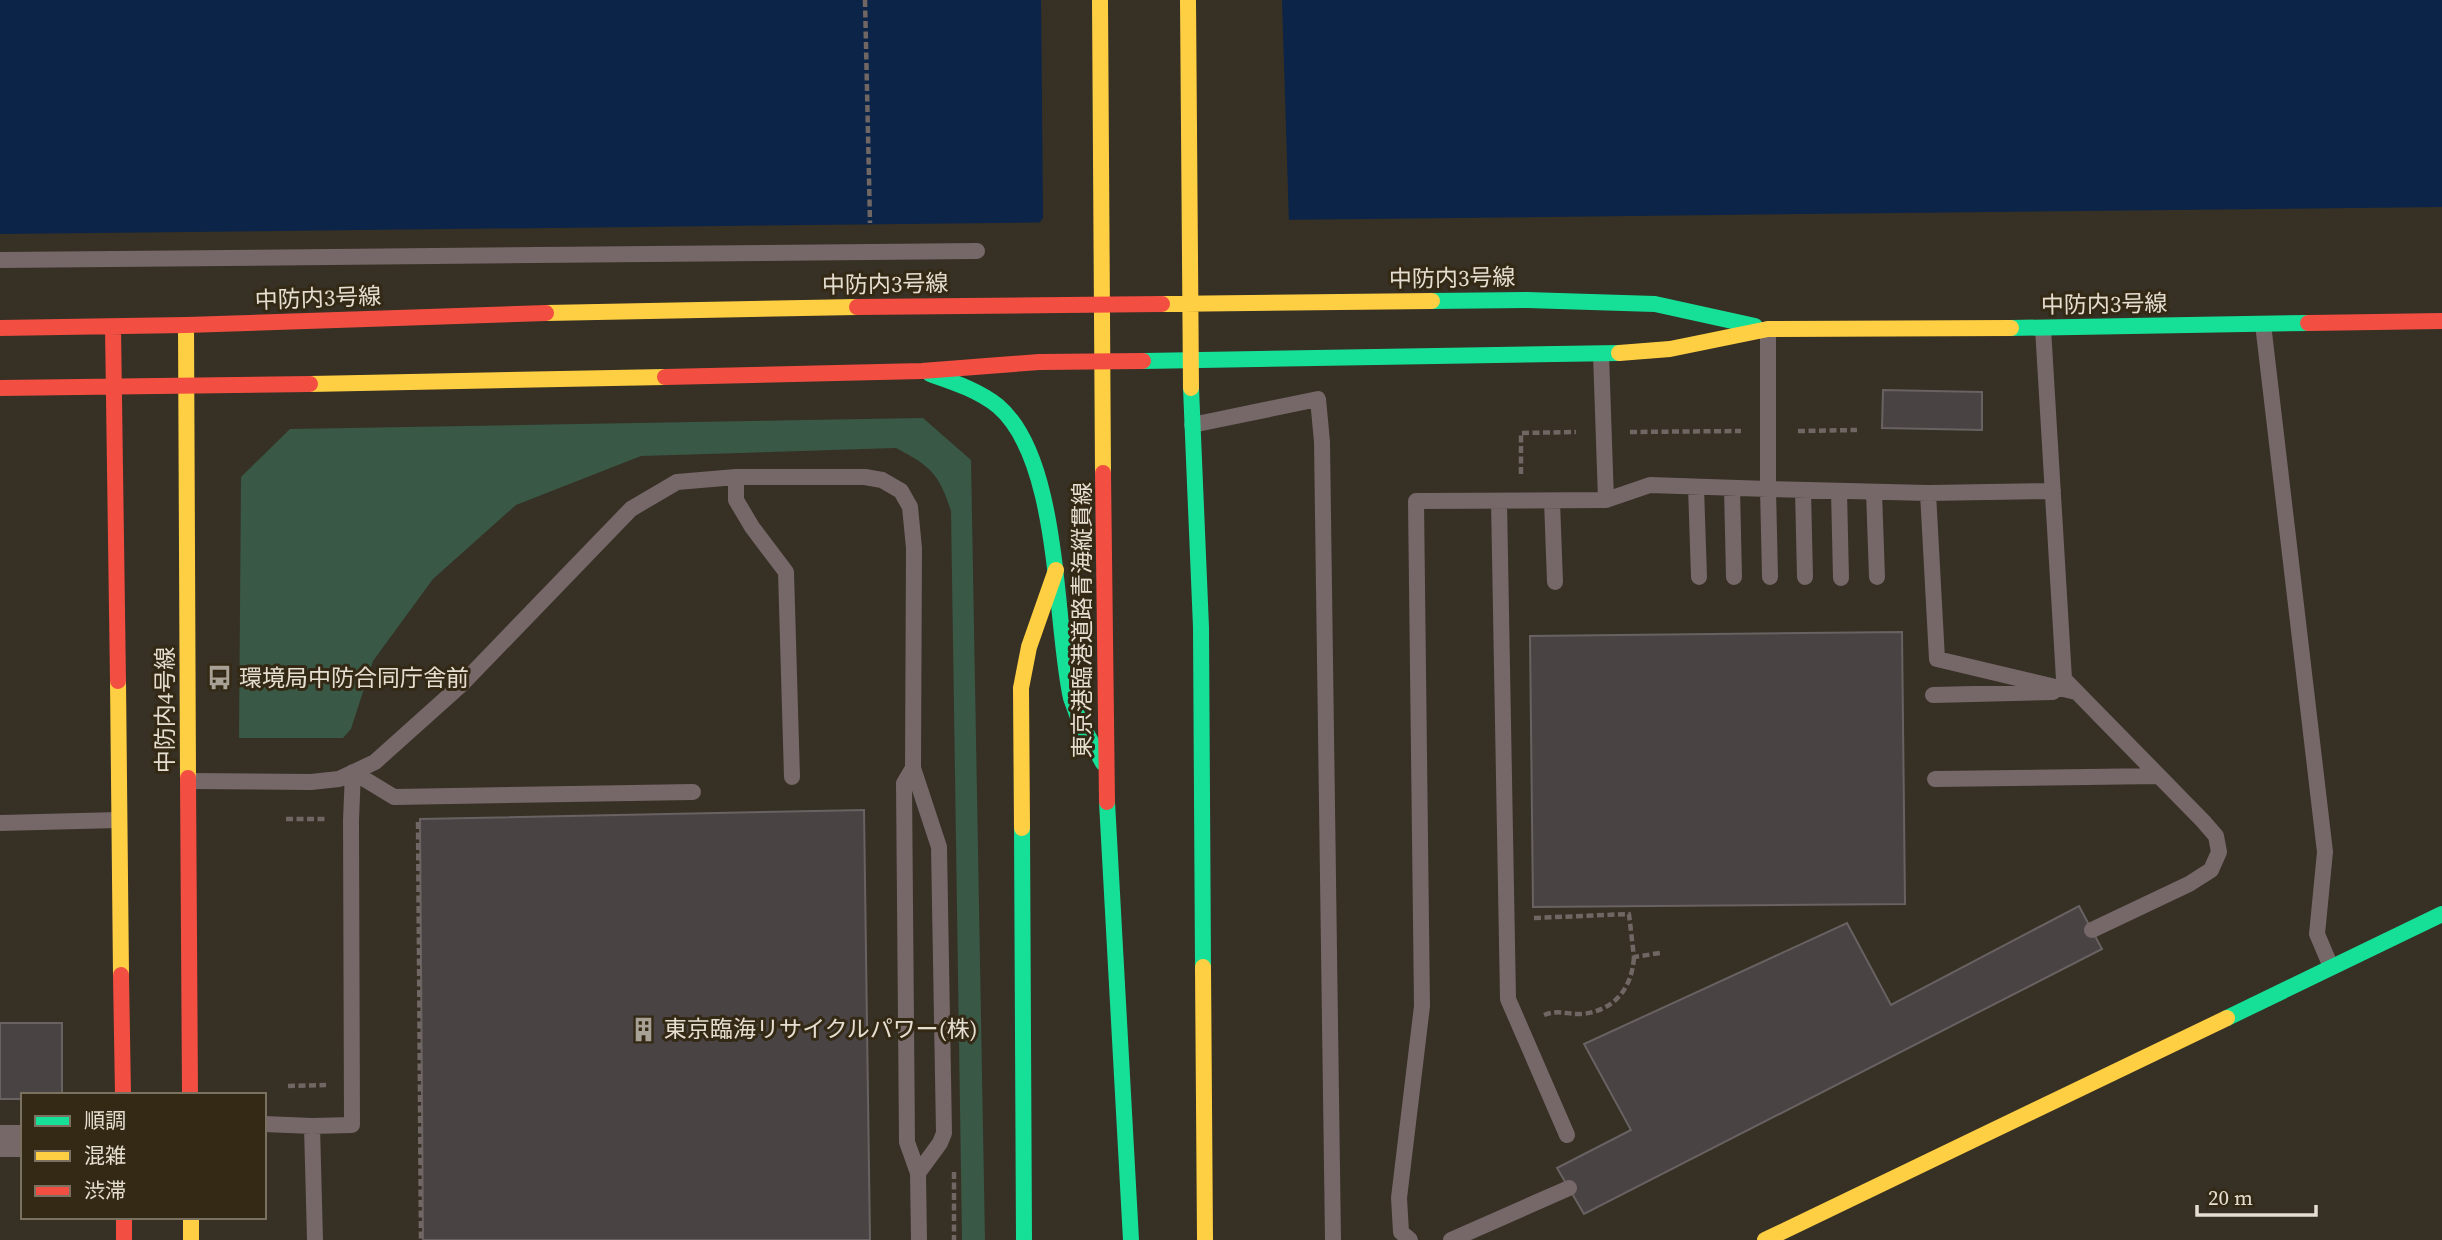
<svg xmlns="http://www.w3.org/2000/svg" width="2442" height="1240" viewBox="0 0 2442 1240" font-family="'Source Serif 4','Noto Sans JP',serif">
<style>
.green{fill:#395846}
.water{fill:#0b2448}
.pier{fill:#363025}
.building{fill:#494443;stroke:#686262;stroke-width:2}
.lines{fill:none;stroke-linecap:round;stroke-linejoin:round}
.path{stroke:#706663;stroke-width:4.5;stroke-dasharray:7 3.5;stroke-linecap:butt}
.lane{stroke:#766768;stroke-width:16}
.street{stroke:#766768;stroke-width:32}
.fast{stroke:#16e098;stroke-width:16}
.slow{stroke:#ffcf43;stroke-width:16}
.jam{stroke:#f24e42;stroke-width:16}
.labels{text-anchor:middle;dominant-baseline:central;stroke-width:6;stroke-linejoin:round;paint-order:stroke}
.street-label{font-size:23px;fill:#e5ded1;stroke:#342914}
.poi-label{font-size:23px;fill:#e5ded1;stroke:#342914;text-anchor:start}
</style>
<rect width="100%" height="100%" fill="#363025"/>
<path class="green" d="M923,418L971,460L985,1240H962L951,511C939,473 930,466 896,448L641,456L516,505L433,579L373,661L351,729L343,738H239L241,477L290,429Z"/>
<path class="water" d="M0,0H2442V207L0,234Z"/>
<path class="pier" d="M1041,0H1282L1289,223L1037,226L1043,218Z"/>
<path class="building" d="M1883,390L1982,392V430L1882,428Z
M1902,632L1905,904L1533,907L1530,636Z
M864,810L870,1240H423L420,819Z
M2079,906L2102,949L1584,1214L1557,1168L1631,1130L1584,1044L1847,923L1891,1005Z
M0,1023H62V1095H23V1099H0Z"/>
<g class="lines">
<path class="path" d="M865,0L870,223
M1798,431L1857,430
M1630,432L1741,431
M1521,474V433L1576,432
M286,819H325
M418,822L421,1240
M1534,918L1629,914L1634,957L1660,953
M1544,1015C1560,1009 1567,1015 1583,1014C1615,1010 1632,988 1634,957
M288,1086L326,1085
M954,1172V1240"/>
<path class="lane" d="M0,260L977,251
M2263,324L2325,852L2317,934L2331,967
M2043,328L2064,679L2203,821L2216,836L2219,852L2211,870L2189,884L2092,930
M1192,425L1318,399L1322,442L1333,1240
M736,477V500L752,527L786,572L792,777
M1696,487L1699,577
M1732,488L1734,577
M1803,490L1805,577
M1839,491L1841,578
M1874,492L1877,577
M1928,493L1937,659L2076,692
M1606,500L1650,485L1768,489V329
M1499,501L1508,999L1567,1135
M1552,501L1555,582
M1770,577L1768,489L1928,493L2053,491
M1933,695L2053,692
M913,768L904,783L907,1142L918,1173L919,1240
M353,772L394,797L693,792
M1935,779L2159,776
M188,781L311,782L339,779L375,762L462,684L631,509L677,482L736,477H865L882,480L901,491L910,507L914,548L913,768L939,847L944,1133L940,1143L918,1173
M0,823L119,820
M264,1124L312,1126
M315,1240L312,1126L352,1125L351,820L353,772
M1410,1240L1401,1232L1399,1198L1422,1006L1416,501L1606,500L1601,354
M1451,1240L1569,1188"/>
<path class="street" d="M0,1141H23"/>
<path class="fast" d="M1432,301L1527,300L1655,304L1755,326
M2011,328L2308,323
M1143,361L1619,353
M930,374C953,382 978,390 998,406C1061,460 1054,621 1071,698L1079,720L1103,763
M1191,388L1201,627L1203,967
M1107,802L1131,1240
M1022,828L1024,1240
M2227,1018L2442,914"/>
<path class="slow" d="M1100,0L1103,473
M1188,0L1191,388
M1162,304L1432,301
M546,313L857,307
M186,325L188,778
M1619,353L1670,349L1768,329L2011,328
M310,384L665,377
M118,681L121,975
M1022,828L1021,688L1029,647L1056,570
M1203,967L1205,1240
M191,1217V1240
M1765,1240L2227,1018"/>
<path class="jam" d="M857,307L1162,304
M2308,323L2442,321
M113,327L118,681
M0,328L186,325L546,313
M665,377L922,371L1039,362L1143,361
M0,388L310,384
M1103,473L1107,802
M188,778L190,1095
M121,975L123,1095
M124,1217V1240"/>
</g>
<defs>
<symbol id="bus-bare" viewBox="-9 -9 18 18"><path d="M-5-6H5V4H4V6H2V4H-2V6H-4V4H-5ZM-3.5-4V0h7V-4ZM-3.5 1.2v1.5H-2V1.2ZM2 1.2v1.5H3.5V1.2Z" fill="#a8a195" stroke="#342914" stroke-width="2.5" paint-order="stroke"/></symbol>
<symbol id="building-bare" viewBox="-9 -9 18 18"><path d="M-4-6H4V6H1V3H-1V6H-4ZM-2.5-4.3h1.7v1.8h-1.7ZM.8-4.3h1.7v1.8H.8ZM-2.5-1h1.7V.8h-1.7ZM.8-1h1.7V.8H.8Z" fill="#a8a195" stroke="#342914" stroke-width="2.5" paint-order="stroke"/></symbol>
</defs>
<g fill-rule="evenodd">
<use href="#bus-bare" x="202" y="660" width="35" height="35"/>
<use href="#building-bare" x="626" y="1012" width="35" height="35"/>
</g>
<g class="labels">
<g class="street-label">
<text transform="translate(1452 278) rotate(-1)">中防内3号線</text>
<text transform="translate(885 284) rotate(-1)">中防内3号線</text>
<text transform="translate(318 298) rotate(-2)">中防内3号線</text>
<text transform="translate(2104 304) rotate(-1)">中防内3号線</text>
<text transform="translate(1082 620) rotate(-90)">東京港臨港道路青海縦貫線</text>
<text transform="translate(165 710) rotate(-90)">中防内4号線</text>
</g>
<g class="poi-label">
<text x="239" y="678">環境局中防合同庁舎前</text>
<text x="664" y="1029">東京臨海リサイクルパワー(株)</text>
</g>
</g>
<rect x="21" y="1093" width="245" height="126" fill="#342914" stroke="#7b7160" stroke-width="2"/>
<rect x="35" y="1116" width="35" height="10" fill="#16e098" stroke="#7b7160" stroke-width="2"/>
<text x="84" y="1128" font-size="21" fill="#e5ded1">順調</text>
<rect x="35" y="1151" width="35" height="10" fill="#ffcf43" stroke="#7b7160" stroke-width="2"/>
<text x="84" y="1163" font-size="21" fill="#e5ded1">混雑</text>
<rect x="35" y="1186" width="35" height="10" fill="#f24e42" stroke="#7b7160" stroke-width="2"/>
<text x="84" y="1198" font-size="21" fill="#e5ded1">渋滞</text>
<path d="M2197 1205v10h119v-10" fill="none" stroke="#e5ded1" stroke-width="3.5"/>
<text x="2208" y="1205" font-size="21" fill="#e5ded1" stroke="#342914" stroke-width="5" paint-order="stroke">20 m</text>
</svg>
